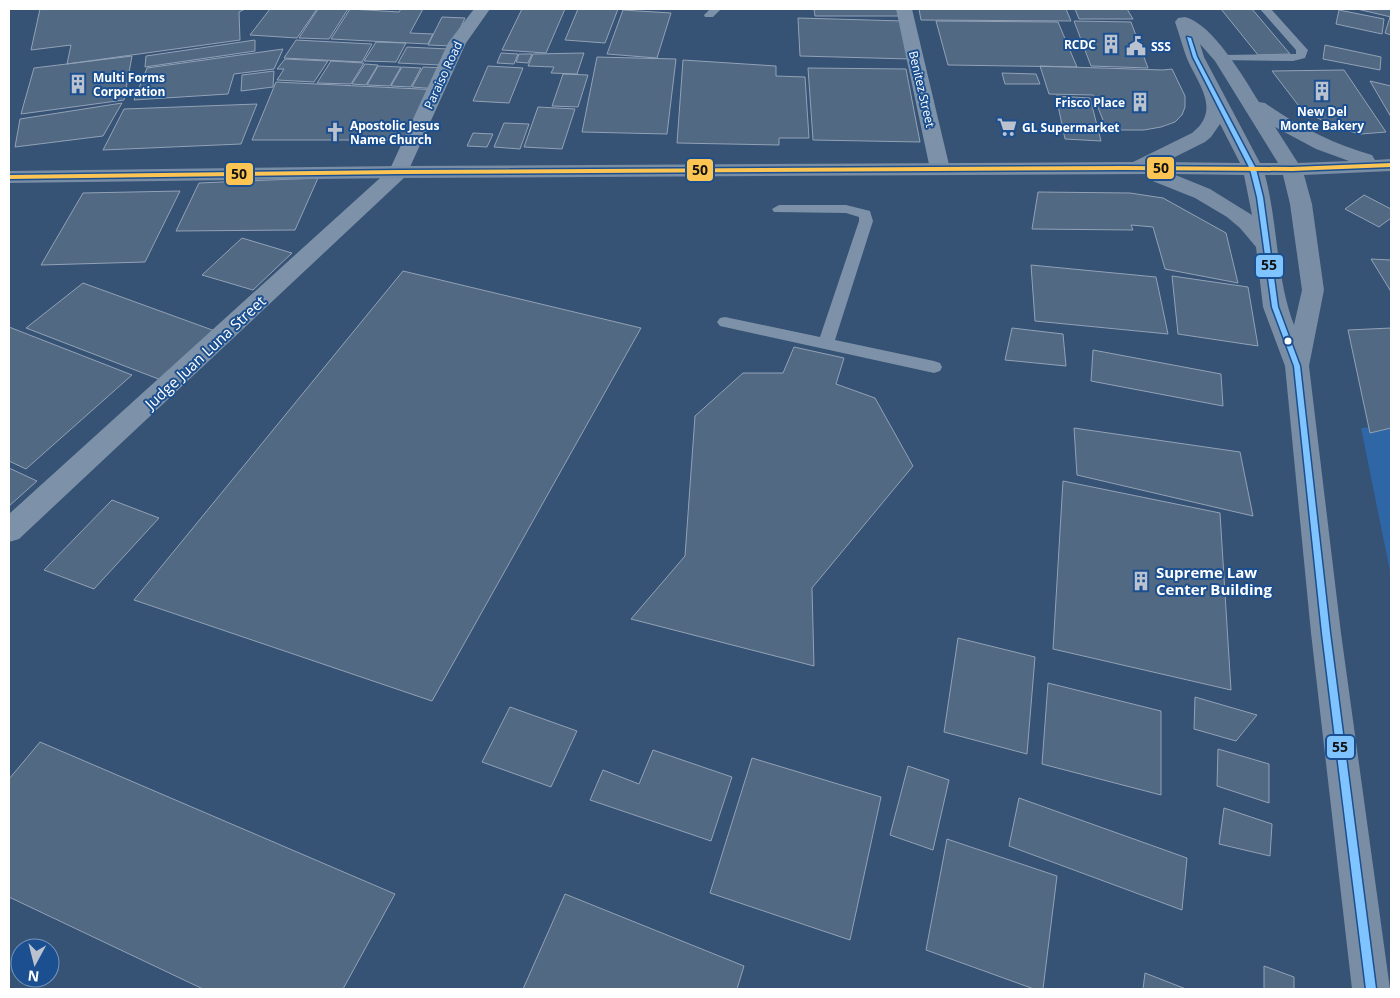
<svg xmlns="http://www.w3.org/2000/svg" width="1400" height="998" viewBox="0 0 1400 998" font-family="'Open Sans',sans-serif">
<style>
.green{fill:#2f66a5}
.building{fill:#526984;stroke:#92a2b6}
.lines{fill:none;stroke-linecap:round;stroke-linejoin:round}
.service{fill:#7d92a8;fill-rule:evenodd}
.minor{fill:#7d92a8;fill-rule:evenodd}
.tertiary{fill:#7d92a8;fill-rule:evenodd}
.secondary{fill:#798da4;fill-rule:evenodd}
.bus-1-casing{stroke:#1b4f8f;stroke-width:3}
.bus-2-casing{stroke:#1b4f8f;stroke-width:3}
.bus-1{fill:#80c4ff;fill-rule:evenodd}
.bus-2{fill:#fcc553;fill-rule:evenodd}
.bus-dot{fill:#fff;stroke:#1b4f8f;stroke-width:2}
.labels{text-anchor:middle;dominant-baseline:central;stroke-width:4;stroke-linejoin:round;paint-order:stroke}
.far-poi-label{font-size:12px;font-weight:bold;fill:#fff;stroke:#1b4f8f;text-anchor:start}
.far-street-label{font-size:12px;fill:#fff;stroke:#1b4f8f}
.street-label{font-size:15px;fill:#fff;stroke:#1b4f8f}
.poi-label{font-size:15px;font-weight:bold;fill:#fff;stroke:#1b4f8f;text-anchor:start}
.line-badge{stroke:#1b4f8f;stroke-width:2}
.pale-badge-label{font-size:14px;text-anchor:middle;font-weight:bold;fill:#111}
</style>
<rect width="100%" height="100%" fill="#365274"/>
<path class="green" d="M1391,425V576L1361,428Z"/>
<path class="building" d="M40,9H245L239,12L240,40L67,64L71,45L31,50Z
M270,9H317L297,38L250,35Z
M318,9H348L329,39L299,38Z
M350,9L399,12L401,9H423L410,33L433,34L428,44L331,39Z
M522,9H565L546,53L502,50Z
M578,9H618L605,43L565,40Z
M814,9H905L907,16H815Z
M919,9H1066L1071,21L921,20Z
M1075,9H1127L1133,19H1079Z
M1221,9H1252L1290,54L1258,55Z
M1357,9H1391V17Z
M623,10L671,13L657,58L607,54Z
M1339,10L1384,19L1382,34L1336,24Z
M442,17L465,18L452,46L428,45Z
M1390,17H1391V35L1385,33Z
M798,18L904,21L910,59L800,56Z
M936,21L1058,22L1077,67L948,65Z
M1074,21L1131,22L1148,68L1091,66Z
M255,40V51L145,67L146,56Z
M296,40L372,44L362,62L284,58Z
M376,42L406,43L396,62L364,61Z
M1325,45L1381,57L1380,70L1323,59Z
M407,47L448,49L440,65L398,63Z
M283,49L274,69L234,74L228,94L134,100L147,68Z
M501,53L518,54L514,64L497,63Z
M584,53L577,74L551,73L554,67L528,66L533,54Z
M519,54H532L528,63L516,62Z
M132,56L124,100L21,114L34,68Z
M597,57L676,59L667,134L582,132Z
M285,59L328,61L314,82L277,80L284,69H277Z
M683,60L776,66V76L805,77L809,138H779V145L677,143Z
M331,61L364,63L351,84L317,83Z
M365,64L378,65L366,85L352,84Z
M378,66L401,67L390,86L367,85Z
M488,66L523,68L509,103L473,101Z
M1040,66L1163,70L1172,69L1185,96V107L1182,115L1175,122L1161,127L1144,130H1107L1093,95L1049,94Z
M402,67L421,68L411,87L391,86Z
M423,67L448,68L438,89L412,87Z
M808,68L906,69L920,142L813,140Z
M1344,70L1386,132L1361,134L1337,128L1302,110L1272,71Z
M274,71L273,87L241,91L242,75Z
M1002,73L1036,74L1040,84H1005Z
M563,74L588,75L578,107L552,106Z
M1370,81L1391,86V117Z
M276,82L440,90L416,140H252Z
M1056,96L1090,98L1101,141L1065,139Z
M122,103L103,136L15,147L20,119Z
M257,104L241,144L103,150L124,109Z
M538,107L575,109L562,149L524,147Z
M504,123L529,124L520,149L494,147Z
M473,133L493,134L487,147L467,146Z
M318,178L295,230L176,231L199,183Z
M180,191L145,262L41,265L83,193Z
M1038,192L1130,193L1163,198L1226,233L1238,283L1165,269L1153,227L1131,225L1133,230L1032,229Z
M1364,195L1391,209V218L1379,227L1345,209Z
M242,238L292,253L253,290L202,275Z
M1371,259L1391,260V292L1390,290Z
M1031,265L1156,277L1168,334L1035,321Z
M403,271L641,328L432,701L134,600Z
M1172,276L1248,287L1258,346L1178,334Z
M83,283L215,331L161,380L26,328Z
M9,327L132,375L26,469L9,461Z
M1012,328L1063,334L1066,366L1005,360Z
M1391,328V428L1370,433L1348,330Z
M794,347L844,358L836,384L875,398L913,466L812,588L814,666L631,619L685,556L695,416L743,373H783Z
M1093,350L1221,374L1223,406L1091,381Z
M1074,428L1240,452L1253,516L1077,475Z
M9,468L37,481L9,506Z
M1063,481L1220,513L1231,690L1053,649Z
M112,500L159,518L94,589L44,570Z
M958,638L1035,657L1027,754L944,732Z
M1048,683L1161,711V795L1042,764Z
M1195,697L1257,715L1236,741L1194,729Z
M510,707L577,731L551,787L482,762Z
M40,742L395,894L343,989H203L9,897V779Z
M1218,749L1269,764V803L1217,786Z
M653,750L732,777L711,841L590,800L603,770L639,784Z
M752,758L881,797L850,940L710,893Z
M908,766L949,780L933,850L890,835Z
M1019,798L1187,858L1182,910L1009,846Z
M1224,808L1272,824L1270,856L1219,844Z
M947,839L1057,876L1043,989H1034L926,950Z
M565,894L744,966L737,989H523Z
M1264,966L1294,977V989H1264Z
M1145,973L1186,989H1143Z"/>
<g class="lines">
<path class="service" d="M710,9H721L713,17H705L704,15Z
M1260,9H1271L1306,48L1308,50L1305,58L1293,61L1218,60L1216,58L1222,55L1296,54V50Z
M779,205H846L870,211L873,221L835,340L934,361L940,363L942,367L940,371L934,373L720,326L717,322L720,318L725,317L820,337L859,221V217L846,213L774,212L772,209Z"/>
<path class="minor" d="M896,9H912L950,169L947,173L940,175L933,173L930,169Z"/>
<path class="tertiary" d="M474,9H490L466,43L406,176L19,539L9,542V514L390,169L448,43Z"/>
<path class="secondary" d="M1185,17C1213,24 1244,78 1259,102L1265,103C1298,126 1333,144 1372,155L1375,160L1391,159V171L1304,175L1312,204L1324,290L1309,366L1341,633L1390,989H1352L1311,633L1285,366L1263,307L1256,247L1240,228L1227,217L1195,198L1150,180L1147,176L1148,174L399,178L9,183V171L399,166L1133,162L1192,133C1223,109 1196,82 1186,56C1182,45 1179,33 1175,22L1178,18ZM1200,44L1215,61L1278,163H1260L1204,57ZM1220,124L1240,163L1165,162L1205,142L1211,137ZM1275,127L1316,149L1349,161L1298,163ZM1173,174L1244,175L1252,215L1210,189ZM1265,175H1283L1290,204L1302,290L1294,325C1276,278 1278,224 1265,175Z"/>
<defs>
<path id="bus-1" d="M1187,37L1191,38L1197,57L1256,169L1263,197L1278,307L1300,366L1330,633L1376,989H1366L1322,633L1294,366L1272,307L1257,197L1250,169L1193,57Z"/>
<path id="bus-2" d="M1391,163V167L1292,171L1124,170L399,174L9,179V175L399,170L1124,166L1292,167Z"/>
</defs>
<use href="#bus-1" class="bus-1-casing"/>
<use href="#bus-2" class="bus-2-casing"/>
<use href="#bus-1" class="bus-1"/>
<use href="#bus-2" class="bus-2"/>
</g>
<defs>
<symbol id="building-bare" viewBox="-9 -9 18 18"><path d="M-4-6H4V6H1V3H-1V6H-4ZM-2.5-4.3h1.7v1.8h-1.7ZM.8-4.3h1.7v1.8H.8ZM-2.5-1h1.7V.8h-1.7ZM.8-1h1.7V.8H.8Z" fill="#b9c2ce" stroke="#1b4f8f" stroke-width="2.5" paint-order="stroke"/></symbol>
<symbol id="civic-bare" viewBox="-9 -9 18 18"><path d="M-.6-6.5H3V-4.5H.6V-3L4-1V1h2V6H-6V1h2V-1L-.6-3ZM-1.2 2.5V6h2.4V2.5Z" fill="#b9c2ce" stroke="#1b4f8f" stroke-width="2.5" paint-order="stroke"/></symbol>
<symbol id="supermarket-bare" viewBox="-9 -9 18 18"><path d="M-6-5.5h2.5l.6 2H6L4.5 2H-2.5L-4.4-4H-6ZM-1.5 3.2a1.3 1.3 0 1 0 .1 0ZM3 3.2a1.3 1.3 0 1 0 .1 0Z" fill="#b9c2ce" stroke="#1b4f8f" stroke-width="2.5" paint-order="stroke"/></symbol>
<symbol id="church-bare" viewBox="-9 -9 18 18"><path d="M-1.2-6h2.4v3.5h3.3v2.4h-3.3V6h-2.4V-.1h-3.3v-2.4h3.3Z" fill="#b9c2ce" stroke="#1b4f8f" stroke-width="2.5" paint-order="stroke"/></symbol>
</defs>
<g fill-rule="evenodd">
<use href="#building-bare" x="1097" y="30" width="28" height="28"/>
<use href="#civic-bare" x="1122" y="32" width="28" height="28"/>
<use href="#building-bare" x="64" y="70" width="28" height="28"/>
<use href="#building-bare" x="1308" y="77" width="28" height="28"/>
<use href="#building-bare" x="1126" y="88" width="28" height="28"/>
<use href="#supermarket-bare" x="993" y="113" width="28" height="28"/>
<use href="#church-bare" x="321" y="118" width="28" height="28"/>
<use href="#building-bare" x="1127" y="567" width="28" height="28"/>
</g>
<circle class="bus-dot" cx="1288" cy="341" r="4.5"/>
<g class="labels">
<g class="far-poi-label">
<text x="1096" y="44" text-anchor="end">RCDC</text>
<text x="1151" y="46">SSS</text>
<text x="93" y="77">Multi Forms<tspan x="93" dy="14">Corporation</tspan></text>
<text x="1125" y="102" text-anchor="end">Frisco Place</text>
<text x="1322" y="111" text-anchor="middle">New Del<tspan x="1322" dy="14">Monte Bakery</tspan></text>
<text x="350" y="125">Apostolic Jesus<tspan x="350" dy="14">Name Church</tspan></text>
<text x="1022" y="127">GL Supermarket</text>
</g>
<g class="far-street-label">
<text transform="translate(443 75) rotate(-65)">Paraiso Road</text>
<text transform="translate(922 89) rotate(77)">Benitez Street</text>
</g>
<g class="street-label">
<text transform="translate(205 352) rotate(-43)">Judge Juan Luna Street</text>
</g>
<g class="poi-label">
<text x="1156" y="572">Supreme Law<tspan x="1156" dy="17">Center Building</tspan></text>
</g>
</g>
<g class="line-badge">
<rect x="1146" y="156" width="29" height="24" rx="5" fill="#fcc553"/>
<rect x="686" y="158" width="28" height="24" rx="5" fill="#fcc553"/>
<rect x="225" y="162" width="29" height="24" rx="5" fill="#fcc553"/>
<rect x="1255" y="254" width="29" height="24" rx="5" fill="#80c4ff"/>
<rect x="1326" y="735" width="29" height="24" rx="5" fill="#80c4ff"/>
</g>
<g class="pale-badge-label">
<text x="1161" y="173">50</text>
<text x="700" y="175">50</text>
<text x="239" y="179">50</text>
<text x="1269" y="270">55</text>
<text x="1340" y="752">55</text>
</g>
<rect width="1400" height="998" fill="none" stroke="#ffffff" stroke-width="20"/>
<g transform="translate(35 963) rotate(187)"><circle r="24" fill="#1b4f8f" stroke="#7695bc"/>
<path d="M0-4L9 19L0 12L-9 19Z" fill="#b9c2ce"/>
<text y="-8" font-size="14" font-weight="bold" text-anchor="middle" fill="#ffffff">N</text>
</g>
</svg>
